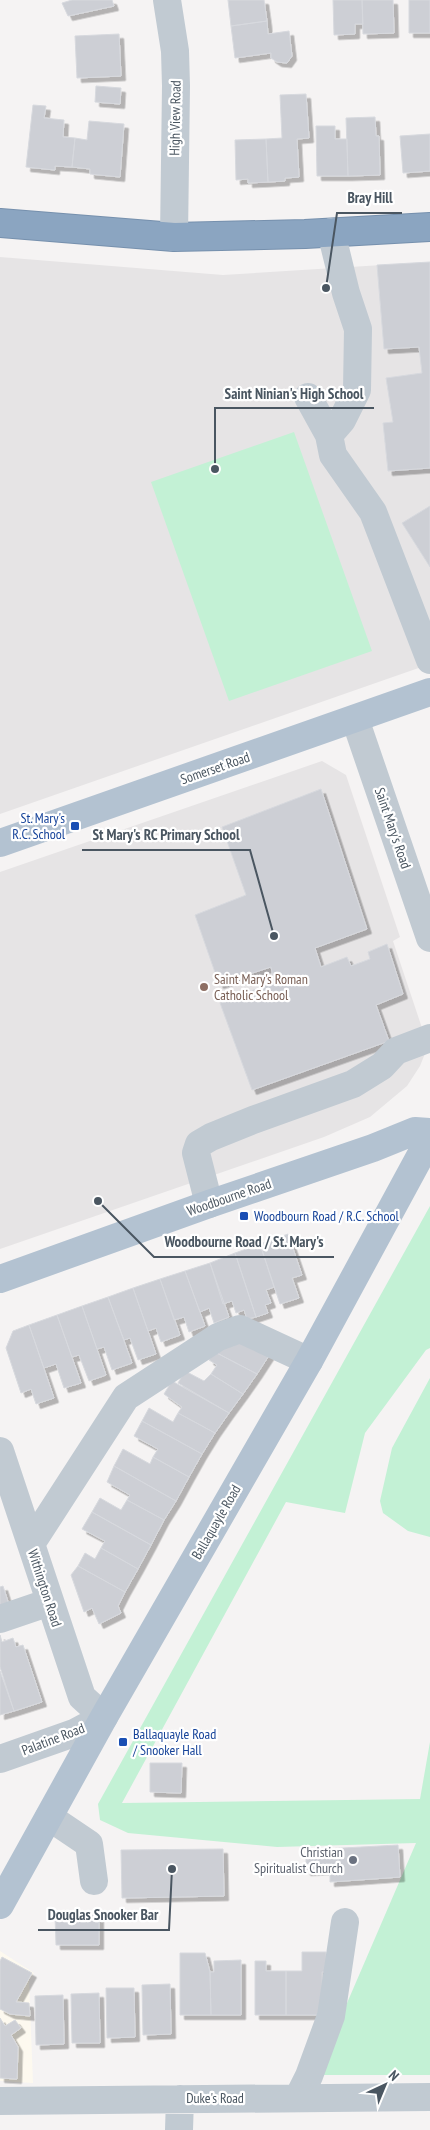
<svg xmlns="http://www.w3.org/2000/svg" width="430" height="2130" viewBox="0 0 430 2130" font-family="'PT Sans Narrow',sans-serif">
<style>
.commercial{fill:#fdf9ef}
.education{fill:#e6e4e5}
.green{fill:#c3f1d5}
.building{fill:#cdcfd5;stroke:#d7d9de;filter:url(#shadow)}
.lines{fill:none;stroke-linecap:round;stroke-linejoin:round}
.highway-casing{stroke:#7690ad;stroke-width:30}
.minor{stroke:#c1cad2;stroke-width:28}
.major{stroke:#b3c2d1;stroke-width:28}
.highway{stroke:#8ba5c1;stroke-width:28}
.transit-dot{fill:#1a4fb4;stroke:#fff;stroke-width:2}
.education-dot{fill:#8d6e63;stroke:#fff;stroke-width:2}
.worship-dot{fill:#6b7280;stroke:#fff;stroke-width:2}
.labels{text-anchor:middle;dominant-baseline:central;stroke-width:4.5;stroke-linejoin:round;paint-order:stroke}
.street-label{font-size:14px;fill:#4a5661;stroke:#fff}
.transit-label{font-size:14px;fill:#164399;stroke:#fff;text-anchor:start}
.education-label{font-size:14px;fill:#785e54;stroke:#fff;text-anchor:start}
.worship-label{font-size:14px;fill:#5b616d;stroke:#fff;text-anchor:end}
.leader{fill:none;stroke:#4a5661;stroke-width:2}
.callout-dot{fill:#4a5661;stroke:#fff;stroke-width:2}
.callout-label{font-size:15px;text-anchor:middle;font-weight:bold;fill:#4a5661;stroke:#fff;stroke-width:4.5;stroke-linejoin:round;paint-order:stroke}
</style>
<defs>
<filter id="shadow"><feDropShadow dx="4.5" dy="4.5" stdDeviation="0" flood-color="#0004"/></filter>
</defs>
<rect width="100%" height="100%" fill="#f5f3f3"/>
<path class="commercial" d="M0,1951L34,1973L29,1980L33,2083L0,2081Z"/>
<path class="education" d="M0,257L223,275L430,262V664L0,814Z
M322,761L346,775L400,937L393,941L428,1046L420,1066L407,1086L370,1117L324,1137L0,1249V872Z"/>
<path class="green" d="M294,432L372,651L229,701L151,482Z
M430,1206V1348L426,1350L365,1433L345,1513L286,1502L122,1803L420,1799L430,1742V2075H316L416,1843L277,1847L128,1833L100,1820L98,1804Z
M430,1378V1537L408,1531L383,1513L380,1501L392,1448Z"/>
<path class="building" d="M72,0H112L114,6L68,16L62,3Z
M228,0H264L267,21L231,26Z
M333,0H362L363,24H355V34L334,35Z
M362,0H393L394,33L363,34Z
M409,0H430V33H409Z
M267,21L268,34L289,31L292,56L287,63L277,62L271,58V53L235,58L231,26Z
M119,34L121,76L77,78L75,36Z
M96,86L121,88L120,104L95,102Z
M306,94L309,138L297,139L299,177L285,178V181L268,182L266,139L282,138L280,95Z
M33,105L46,106L44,118L64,120L63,137L75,138L72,167L55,166V170L26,167Z
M375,117L376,136H379L380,175L348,176L346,118Z
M89,121L124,124L120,177L90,174V169L72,167L75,138L87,140Z
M316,126H335V139H347L348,176H317Z
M430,134V171L403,173L400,136Z
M266,139L268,182L248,183V179L236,180L235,140Z
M430,262V468L388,471L383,423L393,422L386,378L422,373L419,347L384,349L377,265Z
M430,506V567L402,523Z
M321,789L367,929L315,948L321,967L347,957L351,966L370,959L368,952L387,944L403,994L376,1005L389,1041L252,1090L220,1003L274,982L271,967L219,984L195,915L246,895L222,827Z
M288,1234L302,1275L292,1278L299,1298L280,1304L260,1244Z
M260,1244L274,1287L266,1290L271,1303L265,1305L268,1313L256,1317L235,1253Z
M235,1253L256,1317L247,1319L244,1310L236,1313L232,1301L223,1304L210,1263Z
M210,1263L229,1317L214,1323L209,1308L200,1312L185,1271Z
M185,1271L205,1326L189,1332L184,1317L174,1320L160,1279Z
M160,1279L180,1335L161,1342L156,1328L148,1331L133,1288Z
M133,1288L156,1354L138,1360L130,1338L124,1340L108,1297Z
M108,1297L132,1363L112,1370L104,1347L97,1349L82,1306Z
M82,1306L106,1375L89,1381L79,1355L72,1357L57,1315Z
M57,1315L81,1383L64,1388L56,1364L44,1368L29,1325Z
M29,1325L54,1398L36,1404L31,1389L21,1393L6,1348L13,1331Z
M240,1340L270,1354L257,1374L213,1351L227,1343L234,1346Z
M213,1351L257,1374L243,1394L211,1374L217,1365L209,1360Z
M185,1371L204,1381L211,1374L243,1394L229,1413L178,1383Z
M172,1381L229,1413L215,1433L178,1413L182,1407L164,1394Z
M149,1408L173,1422L178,1413L215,1433L202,1454L142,1421Z
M142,1421L202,1454L189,1477L153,1457L158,1449L134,1436Z
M123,1449L150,1464L153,1457L189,1477L176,1501L114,1466Z
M114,1466L176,1501L164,1520L127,1500L130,1495L107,1482Z
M100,1498L121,1510L127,1500L164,1520L151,1545L92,1512Z
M92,1512L151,1545L138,1569L101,1548L105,1541L82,1529Z
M101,1548L138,1569L125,1592L78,1566L85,1553L95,1559Z
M78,1566L125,1592L118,1606L121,1613L99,1624L92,1608L84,1612L71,1575Z
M3,1586L10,1608L0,1611V1587Z
M0,1635L2,1642L13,1638L16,1647L23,1645L42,1702L14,1711L0,1667Z
M0,1671L14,1711L0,1715Z
M150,1763H182L181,1793L150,1792Z
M398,1845L400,1877L330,1882V1870L306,1871V1850Z
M223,1849L224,1896L122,1898L121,1850Z
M99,1915V1945H56L55,1916Z
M302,1952H326L327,1972H322L323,2015H286V1971H302Z
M180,1953H205L210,1972L211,2015H180Z
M2,1957L32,1973L16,2002L29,2003L30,2016L10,2014L0,2009V1961Z
M241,1960V2015H211L210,1972H214V1961Z
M255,1961H266V1971H286V2015H255Z
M170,1984L171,2034L143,2035L142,1985Z
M106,1988H134L135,2037L107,2038Z
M99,1993L100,2043H72L71,1994Z
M63,1995L64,2044L36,2045L35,1996Z
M0,2018L5,2026L15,2020L21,2028L11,2035L18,2047L17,2079L0,2078Z"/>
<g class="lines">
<defs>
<path id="highway" d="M0,223L174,237L305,234L430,227"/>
</defs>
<use href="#highway" class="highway-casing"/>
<path class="minor" d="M167,0L175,51L176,86L174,237
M331,232L346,293L358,329L357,390L342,420L329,435L333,455L373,512L430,660
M308,397L329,435
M355,719L430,938
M209,1204L196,1153L199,1144L211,1137L253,1120L353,1084L382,1066L396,1051L430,1038
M0,1451L82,1697L104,1717L74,1733L0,1759
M31,1544L126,1397L218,1337L240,1329L309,1361
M0,1619L50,1602
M49,1817L89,1844L94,1881
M298,2098L309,2076L331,2016L345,1922
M0,2101L430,2097
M179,2130L180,2099"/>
<path class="major" d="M0,843L430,692
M0,1279L209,1204L373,1148L415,1131L430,1132
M0,1905L104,1717L309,1361L430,1138"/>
<use href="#highway" class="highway"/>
</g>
<g class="transit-dot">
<rect x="70" y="821" width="10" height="10" rx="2.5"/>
<rect x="239" y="1211" width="10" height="10" rx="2.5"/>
<rect x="118" y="1737" width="10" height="10" rx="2.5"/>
</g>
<circle class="education-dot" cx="204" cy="987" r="5"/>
<circle class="worship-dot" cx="353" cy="1860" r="5"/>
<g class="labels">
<g class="street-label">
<text transform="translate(175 118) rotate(-89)">High View Road</text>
<text transform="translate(215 768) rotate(-19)">Somerset Road</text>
<text transform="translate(393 828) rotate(71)">Saint Mary's Road</text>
<text transform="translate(229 1197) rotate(-19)">Woodbourne Road</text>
<text transform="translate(216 1522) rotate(-60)">Ballaquayle Road</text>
<text transform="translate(45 1588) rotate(72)">Withington Road</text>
<text transform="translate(53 1739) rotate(-21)">Palatine Road</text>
<text x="215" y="2098">Duke's Road</text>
</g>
<g class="transit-label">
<text x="65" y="818" text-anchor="end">St. Mary's<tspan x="65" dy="16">R.C. School</tspan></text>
<text x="254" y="1216">Woodbourn Road / R.C. School</text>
<text x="133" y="1734">Ballaquayle Road<tspan x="133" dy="16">/ Snooker Hall</tspan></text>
</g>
<g class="education-label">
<text x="214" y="979">Saint Mary's Roman<tspan x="214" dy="16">Catholic School</tspan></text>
</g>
<g class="worship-label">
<text x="343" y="1852">Christian<tspan x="343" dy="16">Spiritualist Church</tspan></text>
</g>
</g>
<path class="leader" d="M326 288L337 213H402M215 469L215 408H374M274 936L250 850H82M98 1201L154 1257H334M172 1869L169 1930H38"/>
<g class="callout-dot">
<circle cx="326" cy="288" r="5"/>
<circle cx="215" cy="469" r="5"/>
<circle cx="274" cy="936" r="5"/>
<circle cx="98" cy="1201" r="5"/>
<circle cx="172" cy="1869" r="5"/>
</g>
<g class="callout-label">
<text x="370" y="203">Bray Hill</text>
<text x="294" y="399">Saint Ninian's High School</text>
<text x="166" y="840">St Mary's RC Primary School</text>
<text x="244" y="1247">Woodbourne Road / St. Mary's</text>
<text x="103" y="1920">Douglas Snooker Bar</text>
</g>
<g transform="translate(385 2085) rotate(44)" stroke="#ffffff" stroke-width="4" paint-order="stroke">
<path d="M0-4L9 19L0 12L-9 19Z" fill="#4a5661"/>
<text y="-8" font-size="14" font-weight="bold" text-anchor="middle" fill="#4a5661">N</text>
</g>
</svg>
